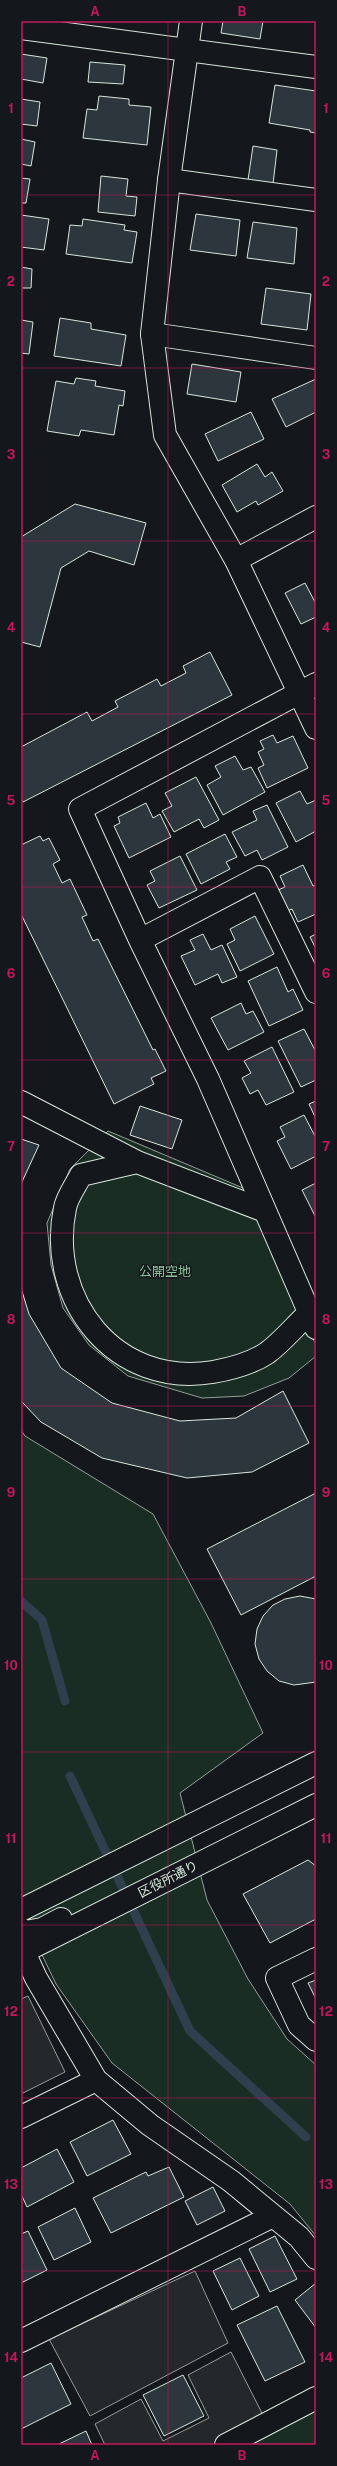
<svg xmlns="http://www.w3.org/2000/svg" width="337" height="2466" viewBox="0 0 337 2466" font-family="'Public Sans','Noto Sans JP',sans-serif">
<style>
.green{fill:#1a2d24;stroke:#939e99}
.parking{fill:#24282b;stroke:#939e99}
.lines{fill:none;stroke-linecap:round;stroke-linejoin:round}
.stream{stroke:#2f3f4d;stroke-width:9}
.building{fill:#2c363c;stroke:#d8e6dc}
.street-casing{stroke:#d8e6dc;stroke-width:24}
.secondary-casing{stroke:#d8e6dc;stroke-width:24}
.street{stroke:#14181c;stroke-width:22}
.secondary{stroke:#14181c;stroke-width:22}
.grid{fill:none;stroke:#c2185b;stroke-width:1;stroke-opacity:0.55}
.labels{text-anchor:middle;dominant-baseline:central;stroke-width:3;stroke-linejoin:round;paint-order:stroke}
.park-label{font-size:13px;fill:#8ac095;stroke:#14181c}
.street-label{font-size:13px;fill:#d8e6dc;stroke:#14181c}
.neatline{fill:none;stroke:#c2185b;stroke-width:1.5}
.grid-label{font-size:13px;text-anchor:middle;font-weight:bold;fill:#c2185b}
</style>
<rect width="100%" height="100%" fill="#14181c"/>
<path class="green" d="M108,1131L243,1188L316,1345V1356L289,1378L244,1396L202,1398L128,1376L89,1345L63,1308L51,1265L47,1223L70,1169Z
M21,1430L25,1436L153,1514L211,1623L263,1733L180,1793L207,1900L248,1979L287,2039L316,2065V2236L290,2204L112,2063L56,1984L21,1911Z
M316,2407V2445H244Z"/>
<path class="parking" d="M28,1996L65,2072L21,2094V1999Z
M195,2271L228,2343L90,2416L49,2339Z
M231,2352L265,2419L215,2445H105L95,2424L141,2399L163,2441L209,2418L188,2375Z"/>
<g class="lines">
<path class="stream" d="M21,1601L42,1620L65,1701
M70,1776L190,2031L306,2137"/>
</g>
<path class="building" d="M223,21H263L260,39L221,33Z
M21,54L47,58L43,83L21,79Z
M90,62L125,65L123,84L88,82Z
M275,85L316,91V133L310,132V130L269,123Z
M99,96L129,99V105L151,107L147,145L83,138L87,109L97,110Z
M21,99L40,102L37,126L21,124Z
M21,139L35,142L31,166L21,164Z
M253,146L277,150L273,184L248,180Z
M101,176L128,179L126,196L137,197L135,216L98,212Z
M21,178L30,179L26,203H21Z
M196,214L240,220L236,256L190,250Z
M21,215L49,219L44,250L21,247Z
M83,219L125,225L124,230L137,232L132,263L66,254L70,225L82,226Z
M253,222L297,228L294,264L247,258Z
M21,267L32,269L31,288H21Z
M266,288L311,294L307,330L261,324Z
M60,318L91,323V329L126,335L121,366L54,356Z
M21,320L33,322L29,354L21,353Z
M192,364L241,372L236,402L187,394Z
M76,378L96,381L95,386L125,391L123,406L119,405L114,435L81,430L79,436L47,431L56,381L74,384Z
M316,379V412L286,427L272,399Z
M251,412L264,439L218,461L205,434Z
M257,464L265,477L272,472L283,491L258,505L256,501L237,512L222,485Z
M75,504L146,523L134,565L89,551L61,568L40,647L21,642V537Z
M305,583L316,604V617L301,624L285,593Z
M210,652L232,695L23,802L21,798V747L87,712L92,721L118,707L115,701L157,679L161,686L186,673L183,666Z
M273,735L277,743L293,736L308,768L267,788L258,768L264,765L258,752L264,749L260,741Z
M235,756L243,770L251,767L265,792L223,815L207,785L221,777L215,766Z
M196,777L219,820L204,828L199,819L174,832L162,811L172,806L165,793Z
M300,791L307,804L316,800V831L296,842L276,803Z
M146,803L153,818L160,814L171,837L129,858L114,826L120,823L118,817Z
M267,805L288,847L262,860L257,850L245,856L232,832L257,820L253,811Z
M225,834L237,857L226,862L230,869L201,884L186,854Z
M40,836L43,841L49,838L60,860L53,864L62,883L70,879L87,915L82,917L93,941L98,939L153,1050L155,1049L166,1071L151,1078L154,1084L114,1104L21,914V845Z
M180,856L197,890L159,908L147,885L155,881L150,871Z
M303,865L313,886L316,885V914L298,922L292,909L287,911L278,890L285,887L280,876Z
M255,916L274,954L240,971L227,944L235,940L230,929Z
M203,934L211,950L222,945L237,977L222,983L218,974L195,985L181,956L195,950L190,940Z
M316,934V949L310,937Z
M277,967L288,992L293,989L303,1010L269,1026L248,981Z
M241,1003L246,1014L253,1011L264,1032L228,1050L211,1018Z
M304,1029L316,1052V1080L301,1087L278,1041Z
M272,1047L294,1092L266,1105L258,1090L250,1094L242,1078L251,1073L244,1061Z
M316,1101V1119L309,1104Z
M140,1106L182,1120L172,1149L130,1135Z
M304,1115L316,1138V1156L291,1169L277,1141L285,1137L280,1127Z
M21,1139L39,1145L21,1184Z
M316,1183V1218L302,1190Z
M21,1288L29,1314L61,1368L112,1403L180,1421L236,1418L283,1391L309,1443L252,1472L187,1478L102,1458L41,1422L21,1401Z
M316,1493V1576L241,1615L207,1549Z
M300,1596L316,1599V1682L294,1685L279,1681L267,1671L259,1659L255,1644L257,1629L263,1616L273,1605L285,1599Z
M308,1860L316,1866V1919L270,1943L243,1894Z
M316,1980V1999L308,1983Z
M113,2120L131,2154L87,2176L70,2142Z
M57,2149L74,2182L27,2207L21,2194V2168Z
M169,2167L184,2197L111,2233L93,2198L146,2172L148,2176Z
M213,2187L225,2211L197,2225L185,2201Z
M75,2208L91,2242L54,2260L38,2227Z
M28,2231L47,2270L21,2283V2234Z
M275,2236L297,2279L270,2292L249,2249Z
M240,2258L259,2296L232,2310L213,2271Z
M316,2283V2328L295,2300Z
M277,2306L305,2362L265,2381L237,2325Z
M51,2363L71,2404L21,2429V2378Z
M183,2375L204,2416L164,2436L143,2395Z
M86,2431L92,2445H57Z"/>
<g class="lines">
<defs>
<path id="street" d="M21,28L316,67
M169,180L316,200
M152,334L316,358
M236,560L316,517
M316,684L80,809L140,940L208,1079L316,1328
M140,940L260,877L316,992
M21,1102L137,1162L265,1211
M137,1162L81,1175C76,1185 67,1197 65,1208C46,1301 116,1388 213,1372C230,1369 252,1363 267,1353C282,1342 295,1326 309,1313L316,1309
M24,1952L36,1978L96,2080L150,2125L231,2181L299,2237L316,2258
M316,1959L277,1978L299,2025L316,2040
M21,2117L96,2080
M21,2341L273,2216
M226,2445L316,2398"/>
<path id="secondary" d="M191,21L169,180L152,334L165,435L236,560L316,728
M21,1910L316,1763
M21,1929L25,1932L42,1929L61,1919
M21,1953L316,1805"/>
</defs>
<use href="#street" class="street-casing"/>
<use href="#secondary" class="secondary-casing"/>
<use href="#street" class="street"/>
<use href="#secondary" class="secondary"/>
</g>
<path class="grid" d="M168,21V2445M21,195H316M21,368H316M21,541H316M21,714H316M21,887H316M21,1060H316M21,1233H316M21,1406H316M21,1579H316M21,1752H316M21,1925H316M21,2098H316M21,2271H316"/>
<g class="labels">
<g class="park-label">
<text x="165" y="1271">公開空地</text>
</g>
<g class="street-label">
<text transform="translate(168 1879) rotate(-27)">区役所通り</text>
</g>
</g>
<rect width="337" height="2466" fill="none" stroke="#14181c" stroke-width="44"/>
<rect x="22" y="22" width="293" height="2422" class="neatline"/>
<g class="grid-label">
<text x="95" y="16">A</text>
<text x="242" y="16">B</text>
<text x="11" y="113">1</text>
<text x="326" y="113">1</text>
<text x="11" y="286">2</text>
<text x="326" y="286">2</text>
<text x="11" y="459">3</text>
<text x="326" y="459">3</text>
<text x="11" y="632">4</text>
<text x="326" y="632">4</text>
<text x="11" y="805">5</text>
<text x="326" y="805">5</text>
<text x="11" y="978">6</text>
<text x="326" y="978">6</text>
<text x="11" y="1151">7</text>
<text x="326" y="1151">7</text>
<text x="11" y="1324">8</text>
<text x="326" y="1324">8</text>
<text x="11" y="1497">9</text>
<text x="326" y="1497">9</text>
<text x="11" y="1670">10</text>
<text x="326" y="1670">10</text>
<text x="11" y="1843">11</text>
<text x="326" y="1843">11</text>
<text x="11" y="2016">12</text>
<text x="326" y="2016">12</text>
<text x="11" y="2189">13</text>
<text x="326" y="2189">13</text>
<text x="11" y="2362">14</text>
<text x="326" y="2362">14</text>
<text x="95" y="2460">A</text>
<text x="242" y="2460">B</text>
</g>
</svg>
